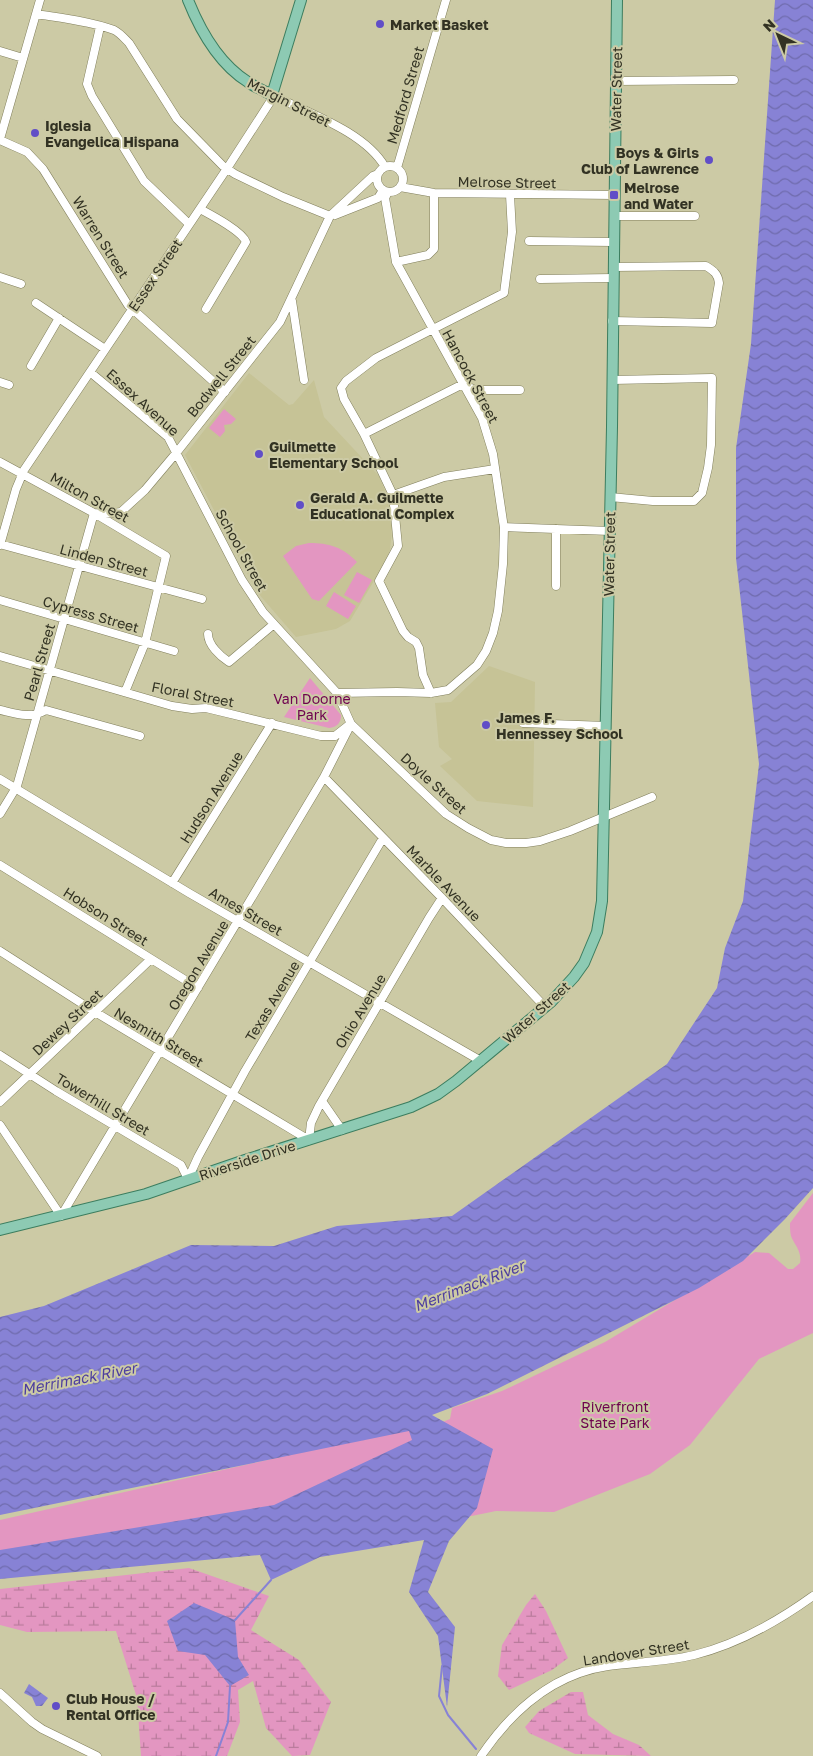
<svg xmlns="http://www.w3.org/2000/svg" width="813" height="1756" viewBox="0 0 813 1756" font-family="'Golos Text',sans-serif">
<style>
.built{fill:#c6c396}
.green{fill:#e396c1}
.wetland{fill:url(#wetland-marsh)}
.water{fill:url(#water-waves)}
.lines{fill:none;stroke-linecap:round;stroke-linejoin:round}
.stream{stroke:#8782d5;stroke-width:2}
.minor-casing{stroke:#817f5c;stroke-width:9}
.major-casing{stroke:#3c7d5f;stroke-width:12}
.minor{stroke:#fff;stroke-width:8}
.major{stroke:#8dcab3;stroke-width:10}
.poi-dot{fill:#614ec7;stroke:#cccaa5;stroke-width:2}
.labels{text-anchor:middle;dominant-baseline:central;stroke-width:4;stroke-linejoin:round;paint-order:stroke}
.poi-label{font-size:14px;font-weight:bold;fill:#323223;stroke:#cccaa5;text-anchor:start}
.street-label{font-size:14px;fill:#323223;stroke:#cccaa5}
.park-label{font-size:14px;fill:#6f024f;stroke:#cccaa5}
.water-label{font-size:15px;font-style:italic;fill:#4d3e9f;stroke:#cccaa5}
</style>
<defs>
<pattern id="wetland-marsh" width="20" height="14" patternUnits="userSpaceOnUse" patternTransform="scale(1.25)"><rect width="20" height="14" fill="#e396c1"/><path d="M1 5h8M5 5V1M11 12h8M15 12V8" fill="none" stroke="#b97b9c"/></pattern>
<pattern id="water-waves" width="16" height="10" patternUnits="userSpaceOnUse" patternTransform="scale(1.25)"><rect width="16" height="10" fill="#8782d5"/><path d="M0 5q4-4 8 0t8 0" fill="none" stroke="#6f6bac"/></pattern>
</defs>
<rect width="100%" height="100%" fill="#cccaa5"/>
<path class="built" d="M249,373L289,405L293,404L314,380L324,417L379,476L385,491L393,519L390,550L384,564L350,621L336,629L296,637L257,592L185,455Z
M489,666L535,682L533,807L477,801L440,766L452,759L439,747L435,703L451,702Z"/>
<path class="green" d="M224,409L236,419L231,424L224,425L225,431L220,437L209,428Z
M309,543C329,543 343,547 357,562L319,601L312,599L283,556L296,546Z
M357,572L372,580L359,603L344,595Z
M334,592L356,606L348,619L326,606Z
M310,678L341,715C341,723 337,727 329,728L284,717Z
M813,1193V1333L759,1359L690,1445L650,1474L554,1512L496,1511L452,1520L0,1576V1520L378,1435L430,1427L450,1419L452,1408L502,1391L605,1342L755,1252L769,1253L788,1269H793L800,1263C802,1251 795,1246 791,1236C790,1232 790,1227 790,1223Z"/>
<path class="wetland" d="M189,1568L269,1596L251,1630L299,1660L331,1702L310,1755L292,1756L266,1728L253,1681L238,1690L240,1722L227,1756H141L137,1698L116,1631L27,1632L0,1625V1589Z
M535,1594L546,1611L568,1658L552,1670L509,1690L498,1676L502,1645L526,1605Z
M571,1692H583L588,1715L613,1734L639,1745L651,1756L575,1754L529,1733L525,1727L539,1711Z"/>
<path class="water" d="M775,0H813V1188L785,1219L743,1261L699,1288L487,1394L432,1415L493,1449L477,1508L449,1541L428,1592L455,1627L447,1707L438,1636L409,1592L424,1540L320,1557L271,1580L260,1555L0,1579V1550L274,1505L412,1440L409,1431L0,1515V1317L44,1306L191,1245L274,1246L337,1226L452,1216L667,1064L717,988L725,948L743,901L759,764L736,558V448L751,344Z
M194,1603L235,1620L238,1657L249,1675L230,1686L205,1655L178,1651L167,1621Z
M29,1684L48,1698L42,1706H36L32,1697L24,1693Z"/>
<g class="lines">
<path class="stream" d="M235,1620L271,1580
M442,1666L439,1696L448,1715L476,1749
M216,1756L228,1722L230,1686"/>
<defs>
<path id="minor" d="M36,14C61,18 90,21 114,30C120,33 124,38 129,43L177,119L223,166L235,174L283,197L330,216
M100,27L87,84L92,96L144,181L189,224
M0,51L23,58
M616,81L734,80
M0,139L40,0
M0,140L27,152L43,169L128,305L225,392
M377 179a13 13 0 1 1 26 0a13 13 0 1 1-26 0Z
M397,168L446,0
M400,187L434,193L614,195
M200,209C211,215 242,231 246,242L206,309
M335,215L378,198L383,190
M614,216H695
M529,241L613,242
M396,262L428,255L434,249V193
M0,277L21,284
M540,279L613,278
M292,301L304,380
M36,303L105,349
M612,321L712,323L719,283C718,274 714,271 706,266L613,267
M31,366L59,318
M90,372L168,437L242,580L263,612L337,693L351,724L446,814L468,828L491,840L506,843H526L540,841L570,831L652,797
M0,382L9,385
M364,434L463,384L475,390H520
M0,462L94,513L166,556L145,643L125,692
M393,495L444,477L495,469
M610,497L653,501H694L702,493L708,468L711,445L712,378L612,380
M504,527L610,531
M556,529V586
M0,544L202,599
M0,545L16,489L24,470L228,167L270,102L272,95C308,113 365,132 385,167
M0,600L174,651
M208,634C208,645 220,656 229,662L274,624
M0,656L172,706L192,709L206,708L321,736H335L349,725
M337,693L397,692L431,693L448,690L477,665L486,651L493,633L498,611L503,564L504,528L493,454L482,418L396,262L385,198L388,192
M431,693L423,675L419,648L416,642L408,637L403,631L379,581L398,546L393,495L364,434L344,399L341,388L346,381L376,358L504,293L512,232L510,195
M0,710C17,714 30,719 46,710L140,736
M523,723L606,726
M324,777L442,898L545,1007
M0,779L189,893L481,1061
M0,814L17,786L94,513L105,514L121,512L145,490L177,452L280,322L330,216L373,176L378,174
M0,865L198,988
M172,883L272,723
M0,951L95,1012L309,1140L311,1123L319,1106L429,918L442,898
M0,1055L56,1091L181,1165L188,1179
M322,1101L342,1130
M0,1102L151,959
M0,1125L61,1216L324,777L351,724
M188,1179L198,1157L245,1071L383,838
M0,1693L32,1722L42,1729L97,1756
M481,1756C511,1712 553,1674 608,1666C637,1662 665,1662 694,1655C738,1644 777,1622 813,1596"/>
<path id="major" d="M188,0C200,30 219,64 248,82C255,87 264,91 272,95L301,0
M0,1230L146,1194L242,1161L411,1107L438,1094L456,1081L551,1002L574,977L584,963L597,932L602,901L612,427L617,0"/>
</defs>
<use href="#minor" class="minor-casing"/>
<use href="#major" class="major-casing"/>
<use href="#minor" class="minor"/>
<use href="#major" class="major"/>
</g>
<g class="poi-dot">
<circle cx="380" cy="24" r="5"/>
<circle cx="35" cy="133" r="5"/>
<circle cx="709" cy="160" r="5"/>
<rect x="609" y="190" width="10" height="10" rx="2.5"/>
<circle cx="259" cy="454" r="5"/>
<circle cx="300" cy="505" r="5"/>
<circle cx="486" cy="725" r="5"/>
<circle cx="56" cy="1706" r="5"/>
</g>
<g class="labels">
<g class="poi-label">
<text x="390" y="24">Market Basket</text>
<text x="45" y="125">Iglesia<tspan x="45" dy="16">Evangelica Hispana</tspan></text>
<text x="699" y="152" text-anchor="end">Boys &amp; Girls<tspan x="699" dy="16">Club of Lawrence</tspan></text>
<text x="624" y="187">Melrose<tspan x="624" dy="16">and Water</tspan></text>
<text x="269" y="446">Guilmette<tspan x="269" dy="16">Elementary School</tspan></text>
<text x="310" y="497">Gerald A. Guilmette<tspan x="310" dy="16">Educational Complex</tspan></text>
<text x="496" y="717">James F.<tspan x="496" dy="16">Hennessey School</tspan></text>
<text x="66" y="1698">Club House /<tspan x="66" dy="16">Rental Office</tspan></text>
</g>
<g class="street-label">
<text transform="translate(616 89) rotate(-89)">Water Street</text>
<text transform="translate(405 95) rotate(-74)">Medford Street</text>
<text transform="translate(289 102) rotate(27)">Margin Street</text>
<text transform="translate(507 182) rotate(1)">Melrose Street</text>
<text transform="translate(101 237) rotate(58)">Warren Street</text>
<text transform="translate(155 275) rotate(-56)">Essex Street</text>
<text transform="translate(221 376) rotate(-51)">Bodwell Street</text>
<text transform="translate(471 376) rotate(62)">Hancock Street</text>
<text transform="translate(143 402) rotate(42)">Essex Avenue</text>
<text transform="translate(90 497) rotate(29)">Milton Street</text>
<text transform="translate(242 550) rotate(61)">School Street</text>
<text transform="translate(609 554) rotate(-89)">Water Street</text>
<text transform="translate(104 560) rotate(15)">Linden Street</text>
<text transform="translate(91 614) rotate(16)">Cypress Street</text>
<text transform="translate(39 662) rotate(-74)">Pearl Street</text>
<text transform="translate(193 694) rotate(11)">Floral Street</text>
<text transform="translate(434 783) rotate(42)">Doyle Street</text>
<text transform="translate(211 797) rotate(-58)">Hudson Avenue</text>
<text transform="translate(444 883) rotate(46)">Marble Avenue</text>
<text transform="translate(246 911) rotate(30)">Ames Street</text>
<text transform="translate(106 916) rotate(32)">Hobson Street</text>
<text transform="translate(198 965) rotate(-59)">Oregon Avenue</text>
<text transform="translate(272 1001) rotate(-59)">Texas Avenue</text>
<text transform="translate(360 1011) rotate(-59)">Ohio Avenue</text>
<text transform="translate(536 1012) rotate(-42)">Water Street</text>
<text transform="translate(67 1022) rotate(-43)">Dewey Street</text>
<text transform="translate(159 1037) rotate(31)">Nesmith Street</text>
<text transform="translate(103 1104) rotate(31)">Towerhill Street</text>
<text transform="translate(247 1160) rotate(-18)">Riverside Drive</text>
<text transform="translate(636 1652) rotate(-9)">Landover Street</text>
</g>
<g class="park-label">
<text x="312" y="698">Van Doorne<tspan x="312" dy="16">Park</tspan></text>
<text x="615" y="1406">Riverfront<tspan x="615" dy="16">State Park</tspan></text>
</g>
<g class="water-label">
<text transform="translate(469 1285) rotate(-21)">Merrimack River</text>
<text transform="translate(79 1378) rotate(-11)">Merrimack River</text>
</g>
</g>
<g transform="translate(778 35) rotate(317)" stroke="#cccaa5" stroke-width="4" paint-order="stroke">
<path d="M0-4L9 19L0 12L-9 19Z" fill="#323223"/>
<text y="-8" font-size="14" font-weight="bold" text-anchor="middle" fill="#323223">N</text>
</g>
</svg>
